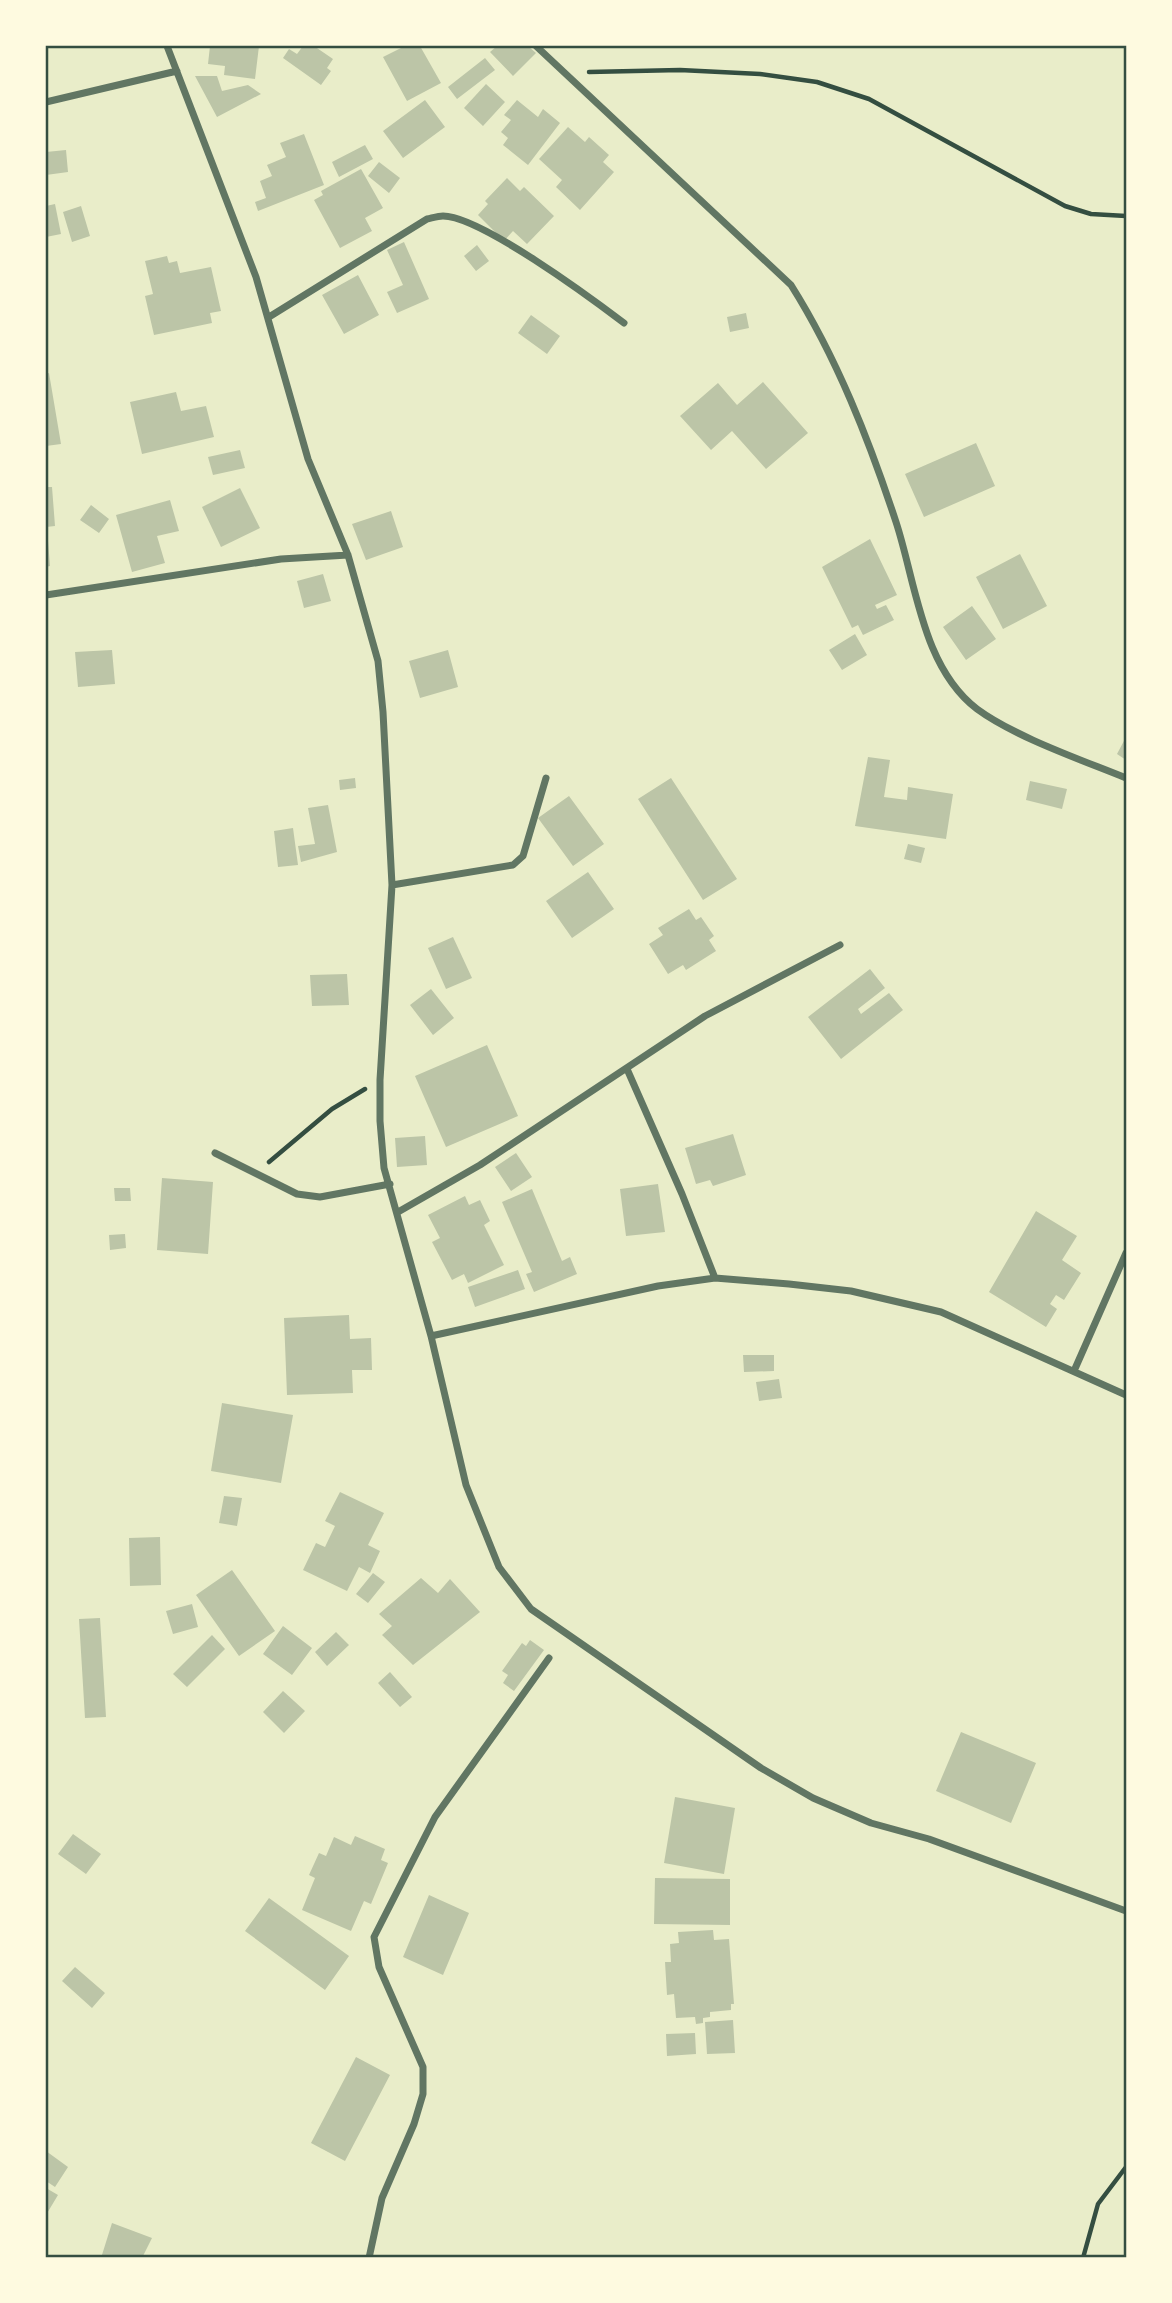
<svg xmlns="http://www.w3.org/2000/svg" width="1172" height="2303" viewBox="0 0 1172 2303" font-family="Quicksand,sans-serif">
<style>
.building{fill:#bcc5a7}
.lines{fill:none;stroke-linecap:round;stroke-linejoin:round}
.path{stroke:#344e41;stroke-width:4.5}
.minor{stroke:#617663;stroke-width:7}
.neatline{fill:none;stroke:#344e41;stroke-width:2.5}
</style>
<rect width="100%" height="100%" fill="#e9edc9"/>
<path class="building" d="M210,46H259L255,79L224,75L225,66L208,64Z
M303,46H314L333,59L327,68L331,71L321,85L283,58L289,49L297,54Z
M405,46H420L441,83L407,101L383,57Z
M497,46H528L536,53L513,76L490,52Z
M485,58L495,70L457,99L448,87Z
M195,76H217L222,91L248,85L261,94L217,117Z
M486,84L505,102L483,126L464,108Z
M425,100L445,127L403,158L383,131Z
M517,100L538,117L543,109L560,123L528,165L503,145L508,138L501,132L511,120L504,115Z
M568,127L585,142L589,137L609,155L603,162L614,172L580,210L556,187L562,180L539,159Z
M304,134L324,185L258,211L255,202L266,198L260,181L272,176L267,165L286,157L280,143Z
M365,145L373,159L339,177L332,162Z
M66,150L68,172L46,175V152Z
M379,162L400,178L389,193L368,176Z
M361,169L383,208L365,218L372,231L340,248L314,200L323,195L321,191Z
M507,178L520,191L524,187L554,216L527,244L513,231L504,241L478,215L488,204L485,201Z
M55,204L61,234L46,237V206Z
M81,206L90,236L72,242L63,212Z
M404,242L429,299L397,313L387,292L403,285L387,250Z
M477,245L489,261L476,271L464,256Z
M167,256L169,263L177,261L180,273L211,267L221,311L210,313L212,323L154,335L145,296L153,294L145,261Z
M358,275L379,315L344,334L322,295Z
M746,313L749,328L730,332L727,317Z
M531,315L560,336L547,354L518,333Z
M49,373L61,444L46,446V374Z
M763,382L808,433L766,469L732,431L711,450L680,416L718,383L737,405Z
M176,392L181,411L206,406L214,437L142,454L130,402Z
M976,443L995,486L924,517L905,474Z
M240,450L245,468L213,475L208,457Z
M46,487H52L55,526L46,527Z
M240,488L260,528L221,547L202,507Z
M170,500L179,531L157,536L165,563L132,572L116,515Z
M91,505L109,519L99,533L80,520Z
M391,511L403,547L366,560L352,524Z
M46,528H47L50,566L46,567Z
M870,539L897,595L875,605L877,609L886,605L894,620L863,635L858,625L852,628L822,567Z
M1020,554L1047,606L1003,629L976,577Z
M323,574L331,601L304,608L297,581Z
M972,606L996,639L966,660L943,627Z
M855,634L867,655L842,670L829,650Z
M112,650L115,684L78,687L75,652Z
M448,650L458,687L420,698L409,661Z
M1126,737V760L1117,754Z
M868,757L890,760L884,797L907,800L908,787L953,794L946,839L855,826Z
M355,778L356,788L340,790L339,780Z
M671,778L737,879L703,900L638,799Z
M1030,781L1067,789L1062,809L1026,800Z
M569,796L604,844L573,866L538,818Z
M328,805L337,852L301,862L298,846L315,844L308,808Z
M293,828L298,865L278,867L274,831Z
M908,844L925,848L921,863L904,859Z
M588,872L614,909L572,938L546,901Z
M689,909L696,920L701,917L714,936L709,940L716,951L686,970L683,965L668,974L649,944L663,935L658,928Z
M453,937L472,978L446,989L428,948Z
M870,969L885,988L858,1009L861,1014L889,993L903,1010L841,1059L808,1017Z
M347,974L349,1005L312,1006L310,975Z
M431,989L454,1018L433,1035L410,1005Z
M487,1045L518,1116L446,1147L415,1076Z
M733,1134L746,1175L713,1186L710,1180L696,1184L685,1148Z
M425,1136L427,1165L397,1167L395,1138Z
M516,1153L532,1177L511,1191L495,1167Z
M162,1178L213,1182L208,1254L157,1250Z
M658,1184L665,1232L626,1236L620,1189Z
M114,1188H130L131,1201H115Z
M532,1189L562,1261L570,1257L577,1274L534,1292L526,1274L532,1272L502,1202Z
M465,1196L469,1205L480,1200L490,1221L484,1225L504,1265L468,1283L464,1274L452,1280L432,1242L440,1238L428,1215Z
M1036,1211L1077,1236L1062,1260L1081,1273L1064,1300L1056,1295L1050,1304L1057,1309L1046,1327L989,1292Z
M125,1234L126,1248L110,1250L109,1235Z
M518,1270L525,1289L475,1307L468,1287Z
M349,1315L350,1339L371,1338L372,1370H352L353,1393L287,1395L284,1318Z
M743,1355H774V1371L744,1372Z
M779,1379L782,1398L759,1401L756,1382Z
M222,1403L293,1415L281,1483L211,1471Z
M340,1492L384,1513L368,1545L380,1551L370,1573L359,1567L347,1591L303,1570L316,1543L325,1547L335,1526L325,1521Z
M224,1496L242,1498L237,1526L219,1523Z
M160,1537L161,1585L130,1586L129,1538Z
M232,1570L275,1631L239,1656L196,1595Z
M373,1573L385,1582L368,1603L356,1594Z
M421,1578L438,1593L450,1579L480,1612L413,1665L382,1635L392,1626L379,1614Z
M192,1604L198,1627L173,1634L166,1611Z
M100,1618L106,1717L85,1718L79,1619Z
M283,1626L312,1648L292,1675L263,1654Z
M336,1632L349,1645L327,1666L315,1652Z
M212,1635L225,1649L187,1687L173,1674Z
M530,1640L544,1650L514,1691L503,1683L508,1675L502,1671L522,1643L526,1646Z
M390,1672L412,1697L400,1707L378,1683Z
M283,1691L305,1711L284,1733L263,1712Z
M961,1732L1036,1763L1011,1823L936,1791Z
M675,1797L735,1808L724,1874L664,1863Z
M73,1834L101,1854L86,1874L58,1854Z
M355,1836L385,1849L381,1860L388,1863L371,1904L364,1901L351,1931L302,1910L315,1878L309,1875L319,1853L326,1856L334,1837L351,1845Z
M655,1878L730,1879V1925L654,1924Z
M429,1895L469,1913L443,1975L403,1957Z
M269,1898L349,1956L325,1990L245,1931Z
M713,1930L714,1940L729,1939L734,2004H731V2010L710,2012V2017L703,2018V2023L696,2024L695,2017L676,2018L674,1994L667,1995L665,1962H671L670,1944L679,1943L678,1932Z
M75,1967L105,1993L92,2008L62,1981Z
M733,2020L735,2053L707,2054L705,2022Z
M695,2033L696,2054L667,2056L666,2034Z
M356,2057L390,2075L345,2161L311,2143Z
M46,2151L68,2167L55,2187L46,2181Z
M46,2188L58,2195L46,2215Z
M112,2223L152,2238L142,2258H101Z"/>
<g class="lines">
<path class="path" d="M589,72L680,70L760,74L817,82L869,99L1065,206L1091,214L1126,216
M269,1162L332,1109L365,1089
M1083,2258L1098,2204L1126,2167"/>
<path class="minor" d="M167,46L256,277L308,459L348,555L378,661L383,712L392,885L380,1080V1121L384,1168L431,1336L466,1485L499,1567L531,1609L761,1768L813,1798L871,1823L929,1839L1126,1911
M536,46L791,285C837,358 869,440 896,522C916,583 922,667 977,709C1015,737 1082,760 1126,778
M46,102L177,71
M269,317L427,219C432,218 438,216 443,216C480,216 591,298 624,323
M46,595L281,559L348,555
M392,885L513,865L523,856L546,778
M627,1069L682,1194L715,1278
M215,1153L297,1194L320,1197L390,1184
M398,1212L480,1165L705,1016L840,945
M431,1336L658,1286L715,1278L789,1284L851,1291L941,1312L1126,1395
M1074,1371L1126,1253
M369,2258L382,2198L414,2124L423,2094V2067L379,1967L374,1937L435,1817L549,1658"/>
</g>
<rect width="1172" height="2303" fill="none" stroke="#fefae0" stroke-width="94"/>
<rect x="47" y="47" width="1078" height="2209" class="neatline"/>
</svg>
